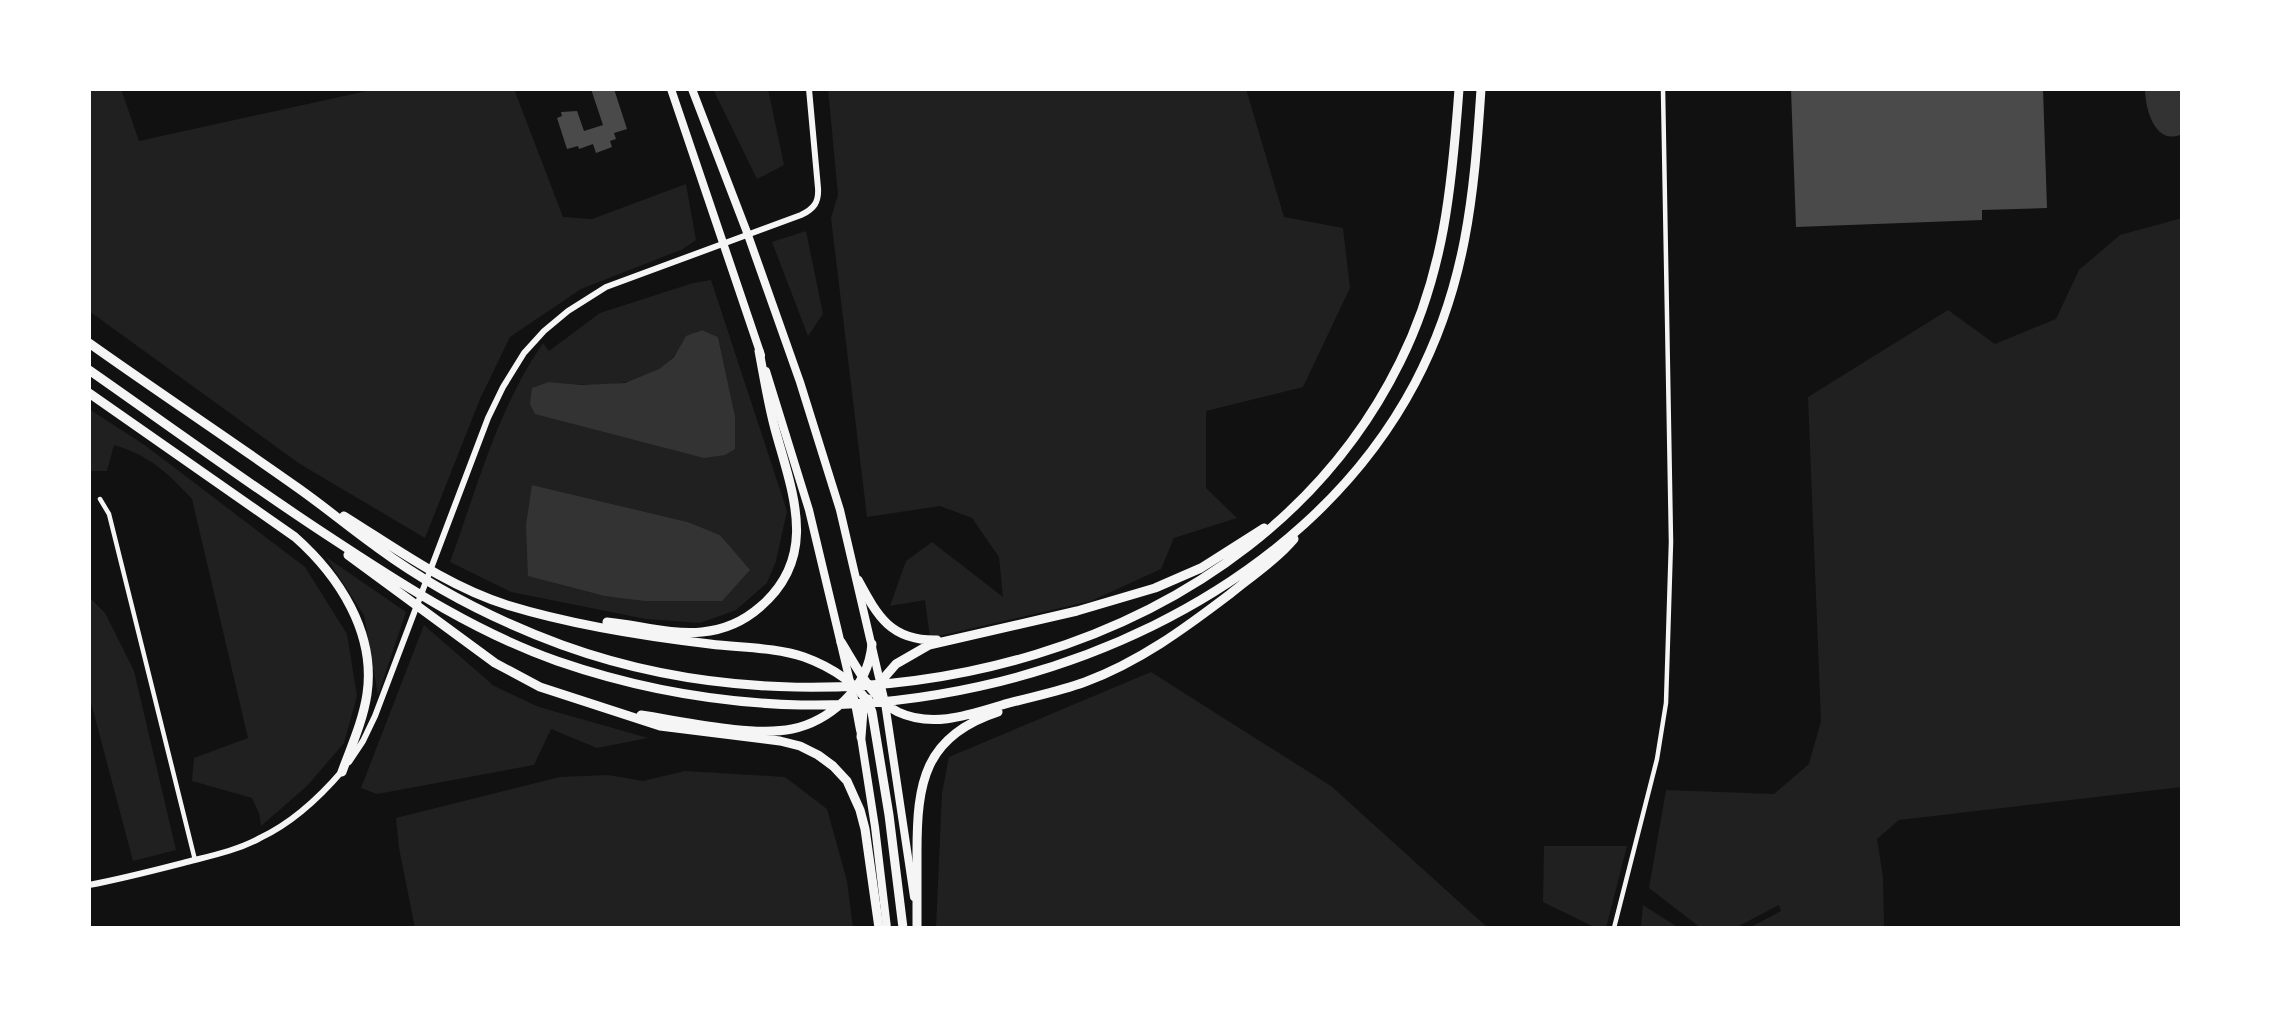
<svg xmlns="http://www.w3.org/2000/svg" width="2271" height="1017" viewBox="0 0 2271 1017" font-family="Rubik,sans-serif">
<style>
.green{fill:#202020;fill-rule:evenodd}
.water{fill:#333}
.building{fill:#4a4a4a}
.lines{fill:none;stroke-linecap:round;stroke-linejoin:round}
.minor{stroke:#f5f5f5;stroke-width:4.5}
.tertiary{stroke:#f5f5f5;stroke-width:6}
.primary{stroke:#f5f5f5;stroke-width:8}
.trunk{stroke:#f5f5f5;stroke-width:8}
.motorway{stroke:#f5f5f5;stroke-width:9}
</style>
<rect width="100%" height="100%" fill="#111"/>
<path class="green" d="M89,89H121L139,141L376,89H514L563,217L592,219L686,184L696,240L683,249L581,289L510,337L480,399L425,538L300,464L89,311Z
M713,89H768L784,165L757,179Z
M828,89H1246L1284,217L1343,228L1350,288L1303,387L1206,411V488L1237,518L1174,538L1161,569L1091,601L930,638L925,600L890,606L906,561L932,542L1003,597L999,557L972,518L940,506L867,517L831,218L838,195Z
M2182,218V787L1899,820L1877,839L1883,877L1884,928H1749L1781,911L1779,905L1735,928H1701L1649,888L1666,790L1774,794L1809,764L1821,721L1808,397L1948,310L1995,344L2056,319L2079,270L2120,235Z
M806,231L823,314L808,336L772,242Z
M711,280L787,511L776,561L767,583L736,610L700,623L646,619L511,592L450,562C477,488 498,408 543,343L549,351L600,313L693,283ZM702,330L718,337L735,416L549,382C590,386 641,391 672,358C688,342 676,339 702,330ZM532,485L688,522L720,535L731,549L625,597L604,596L554,583Z
M89,409L146,446L305,567L347,634L357,696L344,743L307,786L261,826L259,813L252,798L192,781L194,758L248,738L192,499C168,473 149,455 114,445L107,471H89Z
M326,557L406,612L378,695L364,615Z
M89,597L105,613L134,671L176,850L133,861L89,695Z
M424,625L494,686L539,707L648,738L597,748L551,729L534,765L377,794L361,788Z
M1151,672L1331,786L1488,928H936L942,793L949,757Z
M685,771L785,777L827,809L847,881L853,928H415L399,848L396,818L560,777L608,775L643,781Z
M1544,846H1627L1606,928H1596L1543,902Z
M1643,905L1679,928H1641Z"/>
<path class="water" d="M2145,89H2182V134C2155,147 2145,108 2145,89Z
M702,330L718,337L735,416V449L725,455L704,458L535,414L530,404L532,388L549,382L582,385L625,383L659,369L674,357L686,336Z
M532,485L688,522L720,535L750,570L722,601H645L604,596L528,576L526,525Z"/>
<path class="building" d="M591,89H614L627,129L614,133L616,139L610,141L612,147L596,153L593,144L579,149L578,146L567,149L557,118L562,116L561,112L577,111L584,131L603,125Z
M1791,89H2043L2047,208L1982,210V220L1796,227Z"/>
<g class="lines">
<path class="minor" d="M100,499L109,514L195,860
M1614,928L1657,759L1666,703L1671,542L1663,89"/>
<path class="tertiary" d="M349,762L363,741L375,716L488,418L503,387L524,353L544,331L568,311L606,287L801,215C814,209 819,202 818,188L809,89
M89,885C121,879 152,871 183,863C210,856 236,851 260,838C292,823 320,797 343,770"/>
<path class="primary" d="M671,89L761,355
M692,89L748,235L800,382L840,510L885,703L914,897
M766,371L809,510L851,686
M854,698L860,730"/>
<path class="trunk" d="M861,737L875,827L887,928"/>
<path class="motorway" d="M89,343C158,392 229,439 298,488C325,507 351,529 378,548C434,589 497,621 562,645C855,751 1254,658 1400,362C1444,274 1452,186 1459,89
M89,370C172,428 254,488 339,543C409,589 478,633 557,661C635,688 718,703 801,705C1034,709 1302,597 1415,383C1466,286 1474,196 1481,89
M89,393L295,537C339,576 376,633 367,694C363,721 351,747 342,772
M344,516C397,549 447,586 507,605C572,625 642,636 710,644C741,648 775,647 804,657C829,666 864,686 872,712L889,815L903,928
M348,555L495,663L540,687L660,726L780,741L800,746L818,755L833,766L847,781L860,810L865,829L879,928
M858,580C878,617 891,641 937,640
M607,622C638,625 671,635 702,632C723,630 744,621 760,607C820,556 792,492 775,429C768,403 764,377 759,351
M841,642C856,666 872,699 898,712C932,728 969,715 1002,705C1030,697 1058,692 1085,682C1139,662 1184,629 1230,594C1252,576 1276,560 1294,539
M876,687L896,664L929,645L1077,611L1155,588L1201,568L1264,528
M641,715C682,721 751,737 792,729C812,725 830,714 844,701C861,685 870,667 872,644
M861,737L863,711L868,699
M917,928C917,903 917,877 917,852C917,783 924,736 998,712"/>
</g>
<rect width="2271" height="1017" fill="none" stroke="#ffffff" stroke-width="182"/>
</svg>
